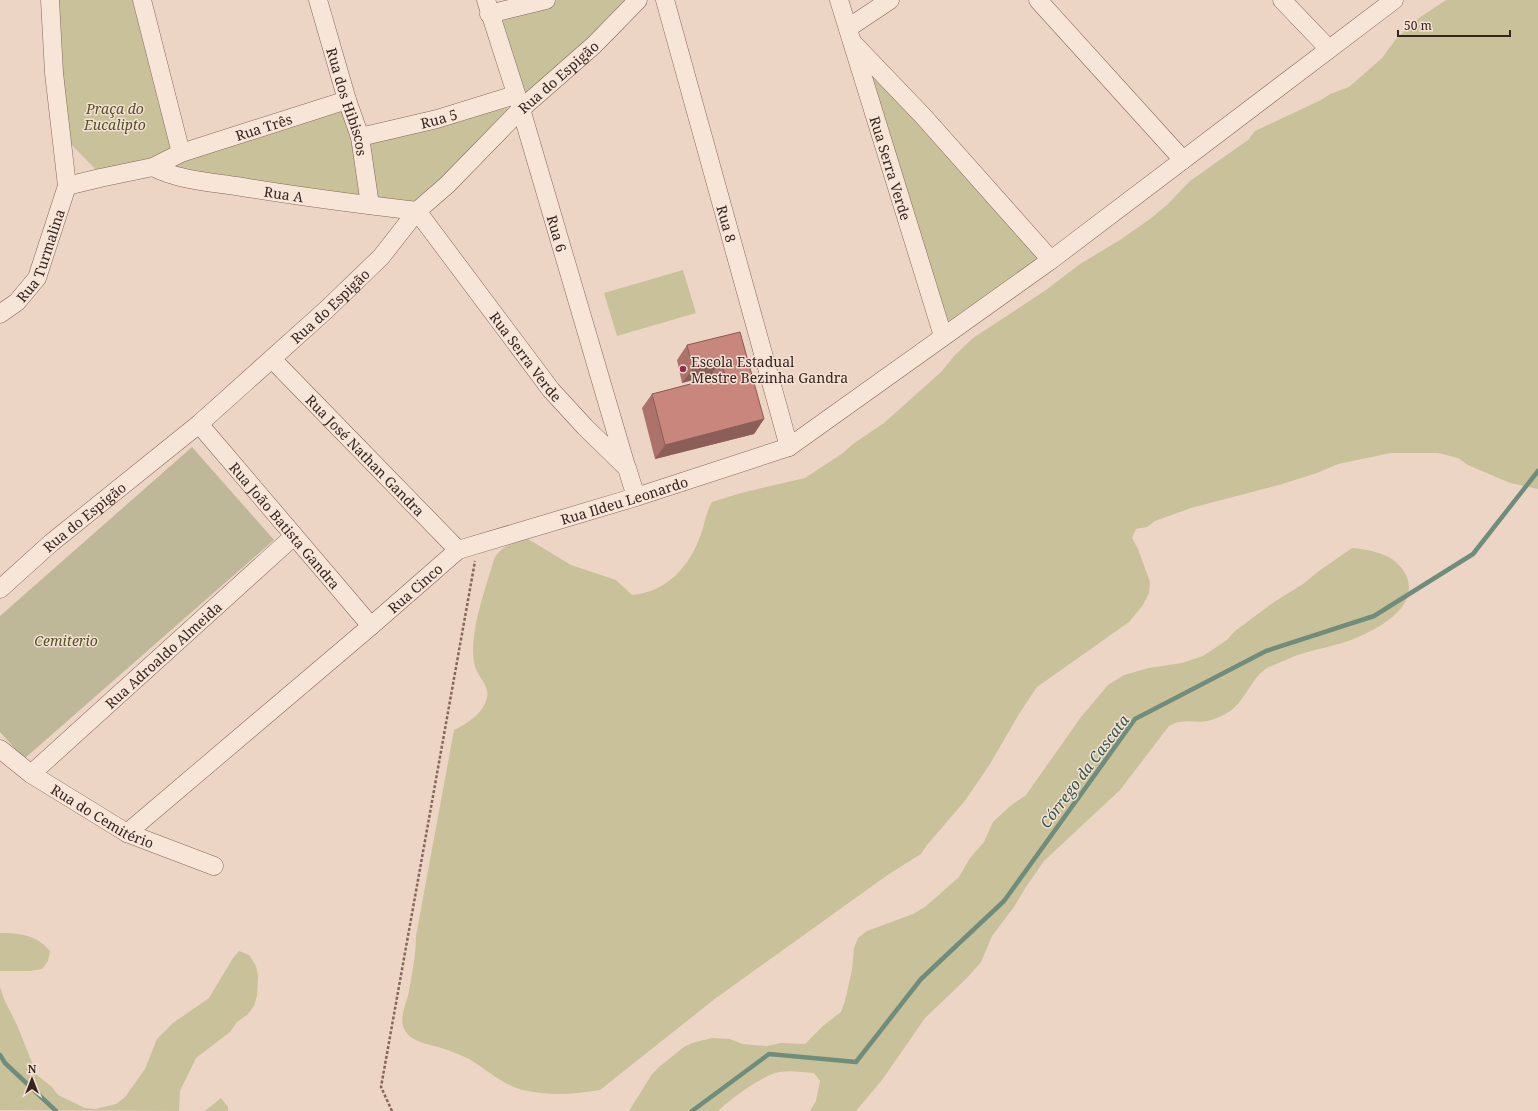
<svg xmlns="http://www.w3.org/2000/svg" width="1538" height="1111" viewBox="0 0 1538 1111" font-family="'Noto Serif',serif">
<style>
.green{fill:#c9c19a}
.cemetery{fill:#bfb898}
.lines{fill:none;stroke-linecap:round;stroke-linejoin:round}
.stream{stroke:#6e8d7c;stroke-width:4.5}
.minor-casing{stroke:#86665c;stroke-width:19}
.path{stroke:#86665c;stroke-width:2.5;stroke-dasharray:3 2;stroke-linecap:butt}
.minor{stroke:#f7e5d8;stroke-width:18}
.wall{fill:#ac736c}
.shaded-wall{fill:#8c5e58}
.building{fill:#c8867d;stroke:#8c5e58}
.poi-dot{fill:#91304d;stroke:#f4e1d4;stroke-width:1.5}
.labels{text-anchor:middle;dominant-baseline:central;stroke-width:3;stroke-linejoin:round;paint-order:stroke}
.street-label{font-size:14px;fill:#37241f;stroke:#f4e1d4}
.park-label{font-size:14px;font-style:italic;fill:#525027;stroke:#f4e1d4}
.poi-label{font-size:14px;fill:#37241f;stroke:#f4e1d4;text-anchor:start}
.water-label{font-size:15px;font-style:italic;fill:#2f5648;stroke:#f4e1d4}
</style>
<rect width="100%" height="100%" fill="#ecd5c5"/>
<path class="green" d="M50,0H139L177,149L102,176L66,139Z
M558,0H634L521,105L491,15Z
M1446,0H1538V489L1510,483L1468,465L1458,458L1438,453H1391L1338,464L1317,473L1279,485L1191,508L1155,521L1147,527L1136,529L1132,538L1138,549L1150,582L1149,593L1143,605L1129,622L1037,687L1019,714L990,764L964,802L927,845L921,854L889,874L716,998L600,1090C577,1094 551,1096 528,1091C505,1087 489,1071 469,1059C463,1056 456,1053 450,1051C435,1044 409,1045 403,1026C400,1015 407,1002 409,991C412,973 416,955 416,936L454,730C468,723 484,713 487,697C490,686 477,676 475,666C467,637 486,588 494,559C503,544 512,544 528,539L571,565L616,580L632,595C667,592 690,566 701,534C705,523 706,512 712,502L741,493L805,478L843,453L853,444L884,423L941,372L955,355L973,338L1046,290L1080,264L1120,240L1150,219L1168,204L1190,181L1248,140L1255,131L1321,100L1330,94L1349,87L1382,58L1396,39L1419,18Z
M861,61L1047,260L943,331Z
M347,107L366,203L156,168Z
M508,108L448,176L418,206L369,198L364,139L436,120Z
M683,270L696,313L617,336L604,293Z
M1352,548C1372,550 1396,554 1406,575C1420,606 1380,628 1356,638C1337,646 1315,649 1295,656C1286,660 1276,664 1267,668C1250,679 1245,703 1227,713C1222,716 1213,720 1207,721C1199,723 1189,720 1180,722C1176,722 1172,725 1169,726L1120,790L1044,861L1026,887L1014,907L992,936L981,962L967,978L925,1018L882,1080L856,1111H810L816,1101L820,1081L814,1073C803,1072 790,1070 780,1072C764,1074 730,1099 718,1111H629L652,1074L659,1067L684,1047L692,1043L712,1038L730,1039L742,1044L753,1045L767,1046L781,1043L805,1044L824,1025L841,1012L845,1001L852,970L854,948L858,938L867,931L913,914L925,907L959,877L970,858L984,842L993,822L1009,807L1026,795L1081,717L1108,685L1124,675L1149,668L1182,663L1203,656L1227,640L1235,631L1274,602L1303,584L1319,571Z
M0,933C20,933 37,935 50,951L48,961L42,969L30,971H0Z
M239,951L249,955L256,966L258,976L257,996L254,1006L247,1015L237,1022L230,1032L196,1058L180,1091L179,1111L0,1110V987L4,999L17,1025L37,1075L52,1087L58,1095L85,1108L95,1109L116,1104L125,1097L145,1069L157,1039L173,1023L209,998L233,958Z
M221,1098L228,1107V1111H205Z"/>
<path class="cemetery" d="M192,447L274,540L24,759L0,732V616Z"/>
<g class="lines">
<path class="stream" d="M0,1055L5,1063L56,1111
M692,1111L769,1054L856,1062L921,979L1004,901L1135,719L1266,651L1374,616L1473,554L1538,471"/>
<defs>
<g id="minor">
<path d="M142,0L181,153"/>
<path id="s1" d="M318,0L347,100L360,137L370,205"/>
<path id="s2" d="M486,0L521,109L626,466"/>
<path id="s3" d="M665,0L789,447"/>
<path id="s4" d="M839,0L943,336"/>
<path d="M1038,0L1183,160"/>
<path d="M1282,0L1329,49"/>
<path d="M489,14L546,0"/>
<path d="M848,28L890,0"/>
<path d="M854,44L923,116L1051,260"/>
<path id="s5" d="M360,137L437,119L515,95"/>
<path id="s6" d="M153,167C178,180 209,182 236,186C296,196 357,204 417,211L551,390L585,427L627,468L636,497"/>
<path id="s7" d="M67,186L100,178L153,167L181,153L347,100"/>
<path id="s8" d="M0,314L17,302L37,278L67,186L54,73L50,0"/>
<path id="s9" d="M272,359L458,550"/>
<path id="s10" d="M199,424L371,626"/>
<path id="s11" d="M0,589L51,543L199,424L326,310L381,257L417,211L447,185L521,109L594,45L638,0"/>
<path id="s12" d="M0,749L31,774L127,833L214,866"/>
<path id="s13" d="M31,774L294,536"/>
<path id="s14" d="M127,833L371,626L458,550L636,497L789,447L1051,260L1394,0"/>
</g>
</defs>
<use href="#minor" class="minor-casing"/>
<path class="path" d="M392,1111L381,1087L475,561"/>
<use href="#minor" class="minor"/>
</g>
<path class="wall" d="M740,332L764,419L754,434L655,459L642,408L652,394L712,378L711,375L682,383L677,360L687,345Z"/>
<path class="shaded-wall" d="M721,360L711,375L682,383L693,368Z
M764,419L754,434L655,459L665,445Z"/>
<path class="building" d="M740,332L764,419L665,445L652,394L725,375L721,360L693,368L687,345Z"/>
<circle class="poi-dot" cx="683" cy="369" r="4"/>
<g class="labels">
<g class="street-label">
<text stroke="none"><textPath href="#s11" startOffset="759">Rua do Espigão</textPath></text>
<text stroke="none"><textPath href="#s1" startOffset="106">Rua dos Hibiscos</textPath></text>
<text stroke="none"><textPath href="#s5" startOffset="81">Rua 5</textPath></text>
<text stroke="none"><textPath href="#s7" startOffset="206">Rua Três</textPath></text>
<text stroke="none"><textPath href="#s4" startOffset="176">Rua Serra Verde</textPath></text>
<text stroke="none"><textPath href="#s6" startOffset="134">Rua A</textPath></text>
<text stroke="none"><textPath href="#s3" startOffset="232">Rua 8</textPath></text>
<text stroke="none"><textPath href="#s2" startOffset="244">Rua 6</textPath></text>
<text stroke="none"><textPath href="#s8" startOffset="74">Rua Turmalina</textPath></text>
<text stroke="none"><textPath href="#s11" startOffset="435">Rua do Espigão</textPath></text>
<text stroke="none"><textPath href="#s6" startOffset="450">Rua Serra Verde</textPath></text>
<text stroke="none"><textPath href="#s9" startOffset="134">Rua José Nathan Gandra</textPath></text>
<text stroke="none"><textPath href="#s14" startOffset="609">Rua Ildeu Leonardo</textPath></text>
<text stroke="none"><textPath href="#s11" startOffset="111">Rua do Espigão</textPath></text>
<text stroke="none"><textPath href="#s10" startOffset="133">Rua João Batista Gandra</textPath></text>
<text stroke="none"><textPath href="#s14" startOffset="378">Rua Cinco</textPath></text>
<text stroke="none"><textPath href="#s13" startOffset="178">Rua Adroaldo Almeida</textPath></text>
<text stroke="none"><textPath href="#s12" startOffset="123">Rua do Cemitério</textPath></text>
</g>
<g class="park-label">
<text x="115" y="108">Praça do<tspan x="115" dy="16">Eucalipto</tspan></text>
<text x="66" y="640">Cemiterio</text>
</g>
<g class="poi-label">
<text x="691" y="361">Escola Estadual<tspan x="691" dy="16">Mestre Bezinha Gandra</tspan></text>
</g>
<g class="water-label">
<text transform="translate(1084 771) rotate(-53)">Córrego da Cascata</text>
</g>
</g>
<g transform="translate(32 1079)" stroke="#f4e1d4" stroke-width="3" paint-order="stroke">
<path d="M0-3L7 15L0 10L-7 15Z" fill="#37241f"/>
<text y="-6" font-size="11" font-weight="bold" text-anchor="middle" fill="#37241f">N</text>
</g>
<path d="M1398 30v6h112v-6" fill="none" stroke="#37241f" stroke-width="2"/>
<text x="1404" y="30" font-size="12" fill="#37241f" stroke="#f4e1d4" stroke-width="3" paint-order="stroke">50 m</text>
</svg>
